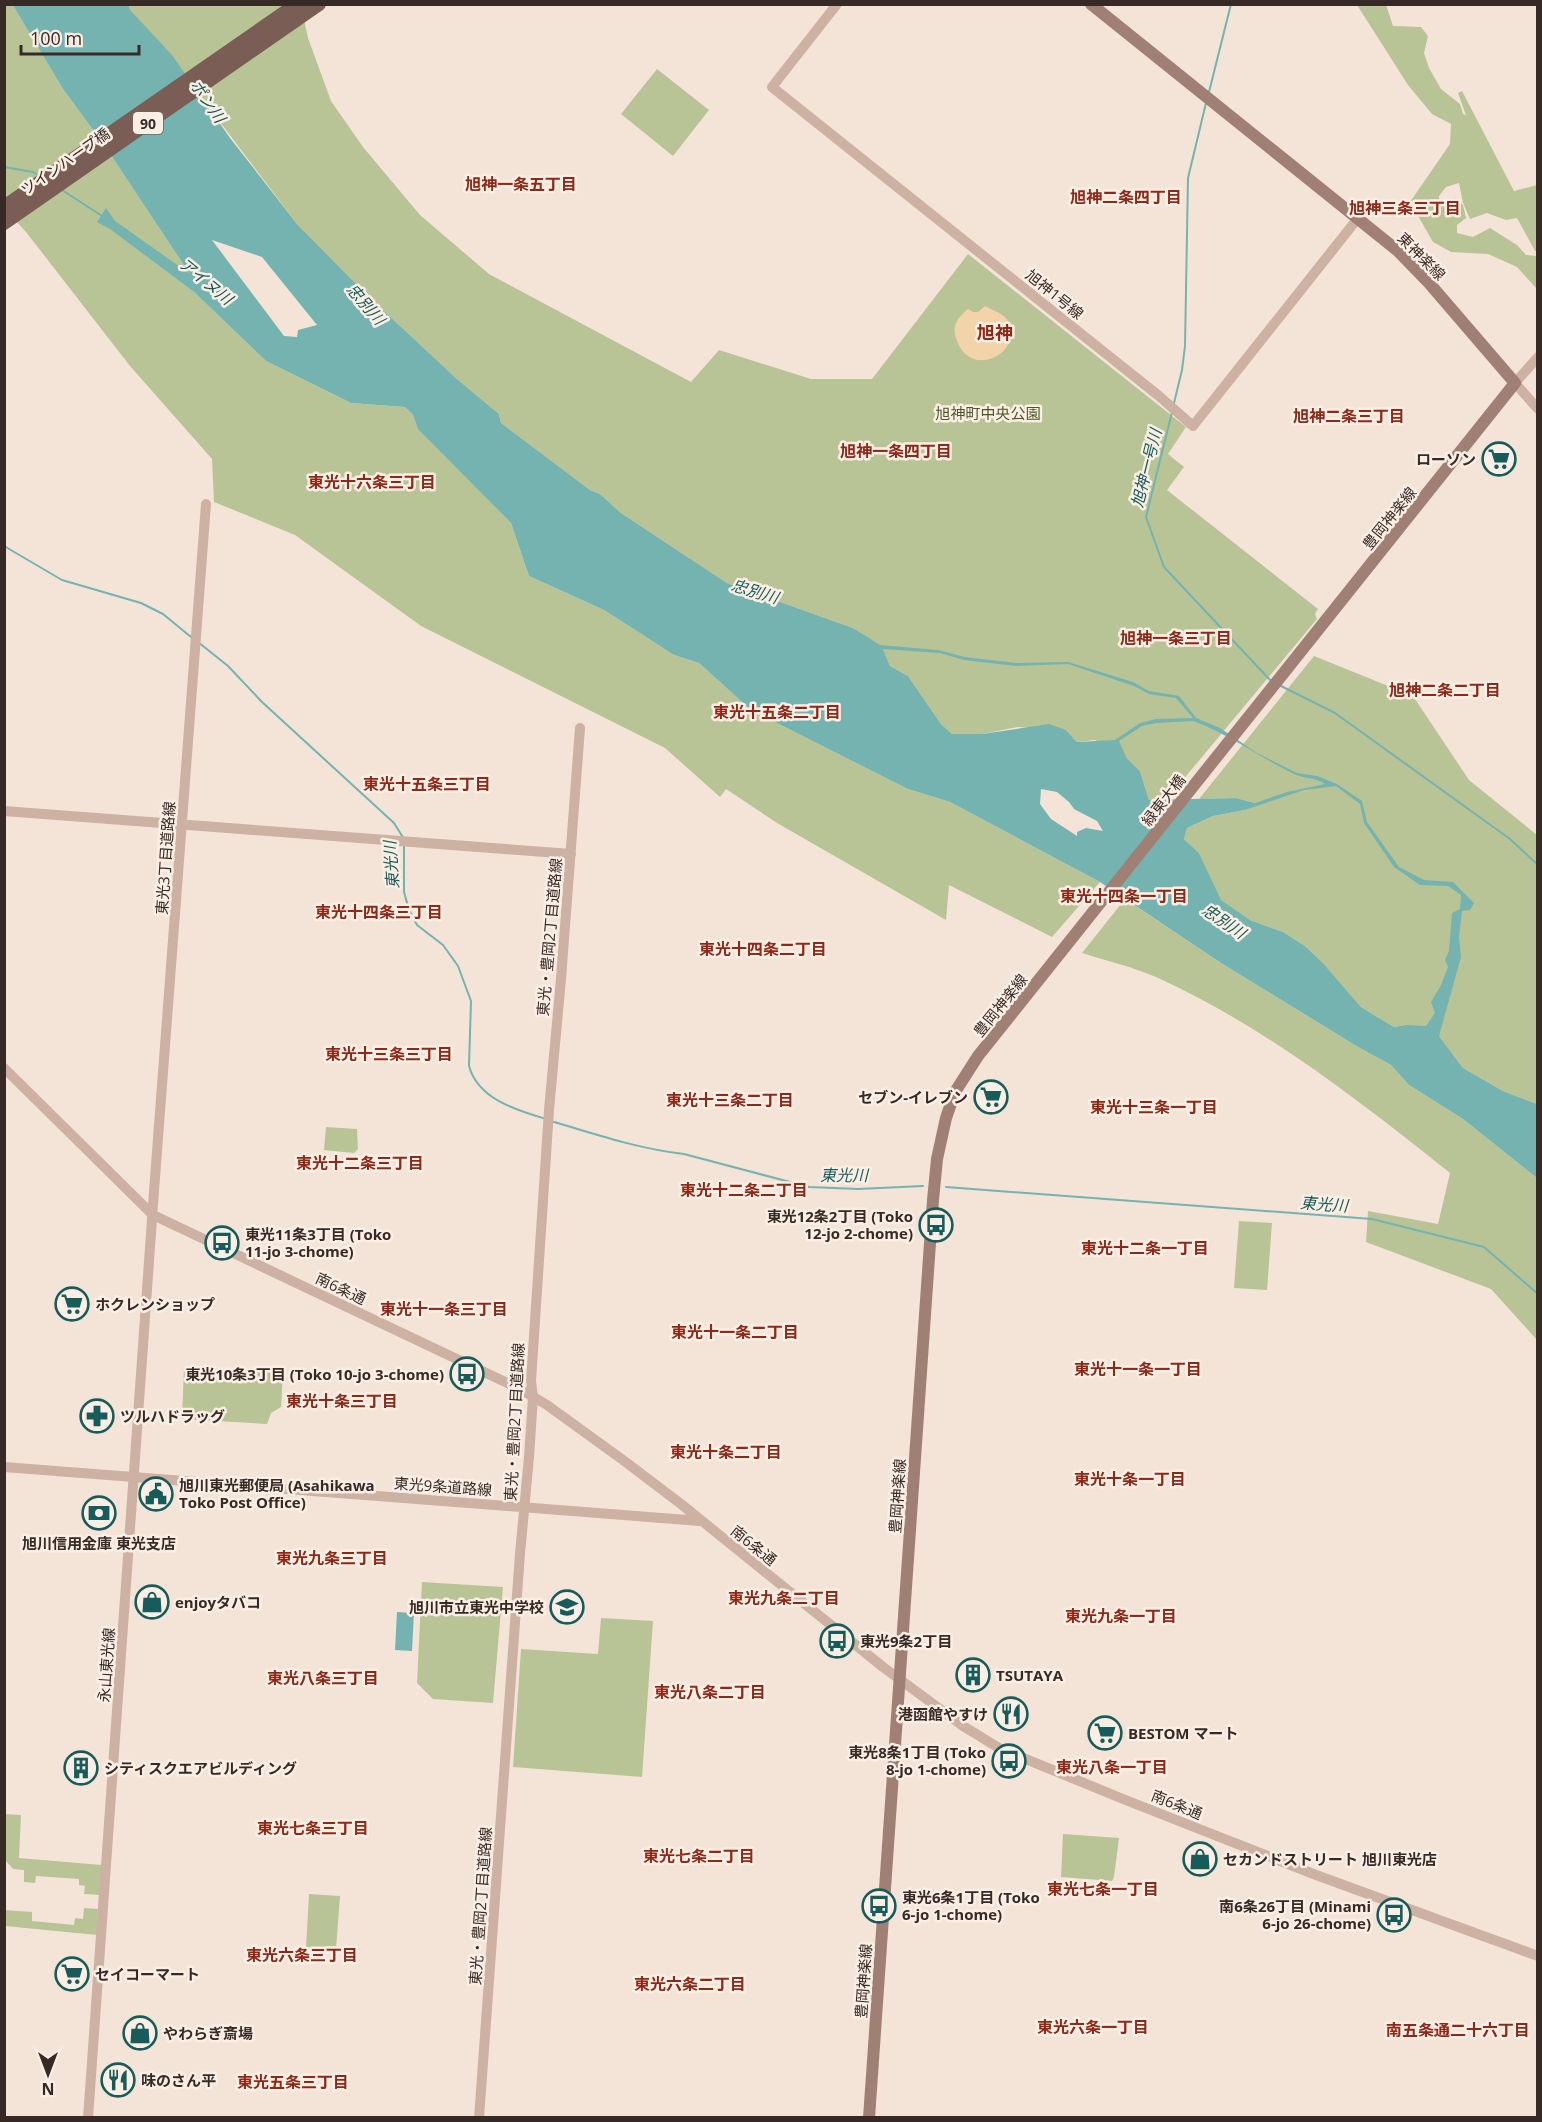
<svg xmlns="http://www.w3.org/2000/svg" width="1542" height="2122" viewBox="0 0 1542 2122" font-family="'Open Sans','Noto Sans JP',sans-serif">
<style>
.green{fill:#b9c496}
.sand{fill:#f3d3aa}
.water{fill:#74b3b0;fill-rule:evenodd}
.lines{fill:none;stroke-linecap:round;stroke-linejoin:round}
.stream{stroke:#74b3b0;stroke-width:2}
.tertiary{stroke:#cdb2a3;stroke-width:10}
.secondary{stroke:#a08074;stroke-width:12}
.primary{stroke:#7a5e55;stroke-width:14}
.labels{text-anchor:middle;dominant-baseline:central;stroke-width:5;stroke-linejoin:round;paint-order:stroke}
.shield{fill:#fbeee4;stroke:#72645f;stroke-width:1.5}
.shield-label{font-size:14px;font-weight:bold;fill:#372926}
.street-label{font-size:15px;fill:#372926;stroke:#fbeee4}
.park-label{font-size:15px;fill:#4a5727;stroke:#fbeee4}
.poi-label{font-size:15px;font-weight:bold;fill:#372926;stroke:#fbeee4;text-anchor:start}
.water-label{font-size:16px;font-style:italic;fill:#175c5a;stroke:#fbeee4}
.neighbourhood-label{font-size:16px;font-weight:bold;fill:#8e2817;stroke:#fbeee4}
.quarter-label{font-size:18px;font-weight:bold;fill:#8e2817;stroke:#fbeee4}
</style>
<rect width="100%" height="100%" fill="#f4e4d8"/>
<path class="green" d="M13,4L63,89L105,146L192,275L193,291L266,361L351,403L405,407L413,415L419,429L511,523L529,576L604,610L674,655L699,663L751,710L908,789L950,802L1100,882L1052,937L949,885L946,920L777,823L726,789L720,797L665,748L421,626L295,535L214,502L212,459L130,366L26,232L5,209L4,5Z
M77,5H301L308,38L331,101L363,147L420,215L489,274L691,382L719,350L811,379H872L968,254L1186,427L1168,454L1184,467L1167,490L1318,609L1315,614L1317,619L1167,799L1149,800L1140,771L1126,757L1095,740L1077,742L1066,730L1018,727L982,734H952L941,724L908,676L890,666L883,649L853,628L727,583L621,513L600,494L590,490L501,423L499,414L457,379L369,297L297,224L192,85Z
M1357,5H1386L1393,26L1421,27L1428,36L1424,53L1429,68L1441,89L1460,104L1463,114L1466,115L1458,93L1462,91L1514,191L1537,185V251H1535L1517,218L1506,220L1487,213L1470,219L1463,203L1459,183L1446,187L1439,196L1440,207L1455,198L1463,205L1466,218L1457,225V233L1473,237L1490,228L1517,245L1526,255L1537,256V289L1517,267L1488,254L1451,252L1433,242L1410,202L1450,144L1451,124L1432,114L1408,85Z
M657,69L709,110L673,156L621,114Z
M1314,656L1413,696L1469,780L1537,835V1104L1503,1091L1463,1068L1439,1036L1406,1025L1394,1027L1361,1007L1323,963L1305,946L1283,932L1250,920L1220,900L1199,853L1184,839L1187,828L1213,816L1245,810L1256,805L1255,803L1236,798L1199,799Z
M1125,899L1221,963L1358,1047L1391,1065L1409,1085L1463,1119L1537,1178V1340L1491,1289L1366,1242L1368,1211L1438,1224L1450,1173C1358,1100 1264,1026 1156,977C1133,967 1107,961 1082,953Z
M326,1127L357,1129L358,1149L354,1153L324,1150Z
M1239,1221L1272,1223L1267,1290L1234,1288Z
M184,1367L283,1372L281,1407L271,1413L267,1424L182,1419Z
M422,1582L503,1587L493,1703L433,1699L417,1683Z
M601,1618L653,1621L642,1777L513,1767L521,1649L598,1654Z
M4,1814L21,1815L19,1858L102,1865L100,1895L84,1894L85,1886L79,1885V1879L36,1876L35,1883L24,1882V1870L13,1869L5,1860Z
M1063,1834L1119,1838L1114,1877L1112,1881L1061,1877Z
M309,1894L340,1896L336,1949L306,1947Z
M84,1908L98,1909L97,1935L5,1926L4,1910L32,1912V1921L74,1925L75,1918L83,1919Z"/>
<path class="sand" d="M985,306C992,310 1003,313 1008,321C1025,351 972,381 957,341C951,327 957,318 968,309L973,312H978Z"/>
<path class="water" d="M13,5H128L130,10L172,55L230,138L297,224L369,297L457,379L499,414L501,423L590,490L600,494L621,513L727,583L853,628L880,645L938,650L965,657L1016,663L1068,662L1133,682L1149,691L1179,696L1196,718L1220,728L1257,753L1297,773L1317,776L1337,784L1362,801L1367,822L1399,867L1424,880L1453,882L1474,903L1470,910L1462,911L1459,937L1461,957L1439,1036L1463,1068L1503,1091L1537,1104V1178L1463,1119L1409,1085L1391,1065L1358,1047L1221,963L1100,882L950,802L908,789L751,710L699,663L674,655L604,610L529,576L511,523L418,429L413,415L405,407L351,403L266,361L193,291L110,229L97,222L106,208L115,221L190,274L105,146L63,89ZM212,240L262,257L317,325L298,330L297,337L284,336ZM883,649L940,653L964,660L1016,666L1068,664L1134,686L1149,694L1176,698L1193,718L1156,719L1140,723L1115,740L1077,742L1066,730L1049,724L982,734H952L941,724L908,676L890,666ZM1193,721C1229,734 1259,757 1294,774C1304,779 1315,777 1325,784L1287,792L1255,803L1236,798L1149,800L1140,771L1126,757L1119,741L1142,726L1156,723ZM1336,786L1360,804L1364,823L1394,867L1420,885L1448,886L1461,895L1460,909L1452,913L1449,951L1445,960L1448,967L1441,985L1431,1002L1435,1013L1426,1026L1406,1025L1394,1027L1361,1007L1323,963L1305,946L1283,932L1250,920L1221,900L1199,853L1184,839L1187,828L1213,816L1245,810L1304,790ZM1041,789L1057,792L1069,802L1074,809L1097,821L1103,831L1086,828L1077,832V836L1051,819L1040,804Z
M397,1612L414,1613L412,1651L395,1650Z"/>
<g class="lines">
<path class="stream" d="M1209,92L1231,4
M4,167L33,172L39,176
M62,190L102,216
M1174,403L1182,370L1185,346L1188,178L1206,103
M1172,412L1146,517L1164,567L1271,681
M4,546L62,580L141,603L163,614L191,637
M198,642L228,666L262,702L394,823L404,839
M1279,685L1335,713L1510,839L1538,865
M404,844V892L409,910L417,925L443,945L458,966L471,1001L469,1066C478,1099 516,1110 546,1119
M551,1121C594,1134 639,1149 684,1154L809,1187L858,1189L923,1186
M946,1187L1372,1219L1484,1247L1538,1294"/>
<path class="tertiary" d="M837,4L772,87L1159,396L1193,426L1358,218
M1538,357L1515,383L1538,409
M4,811L571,854
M4,1068L153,1215L520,1389L547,1405L623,1460L681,1504L883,1667L963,1726L999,1748L1123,1799L1316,1875L1538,1956
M4,1467L700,1521
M88,2118L154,1191L206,504
M479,2118L520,1554L529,1457L533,1397L531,1381L549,1110L561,979L580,728"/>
<path class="secondary" d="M869,2118L933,1200L937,1159L946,1118L955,1092L978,1056L1515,383L1429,283L1398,251L1091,4"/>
<path class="primary" d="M4,207L297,4
M4,223L319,4"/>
</g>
<defs>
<symbol id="supermarket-ring" viewBox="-11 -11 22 22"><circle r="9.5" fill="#fbeee4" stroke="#175c5a" stroke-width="1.5"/><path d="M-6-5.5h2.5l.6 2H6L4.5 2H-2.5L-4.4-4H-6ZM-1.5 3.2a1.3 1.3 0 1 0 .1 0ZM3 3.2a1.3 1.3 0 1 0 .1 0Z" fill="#175c5a"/></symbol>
<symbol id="bus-ring" viewBox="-11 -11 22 22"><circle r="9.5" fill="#fbeee4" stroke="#175c5a" stroke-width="1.5"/><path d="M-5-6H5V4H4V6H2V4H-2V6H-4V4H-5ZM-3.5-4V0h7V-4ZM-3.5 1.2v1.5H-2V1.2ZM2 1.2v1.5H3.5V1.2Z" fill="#175c5a"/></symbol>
<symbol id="pharmacy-ring" viewBox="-11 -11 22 22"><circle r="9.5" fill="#fbeee4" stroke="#175c5a" stroke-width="1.5"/><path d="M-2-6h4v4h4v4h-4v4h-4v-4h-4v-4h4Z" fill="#175c5a"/></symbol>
<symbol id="civic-ring" viewBox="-11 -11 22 22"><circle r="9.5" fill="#fbeee4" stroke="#175c5a" stroke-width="1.5"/><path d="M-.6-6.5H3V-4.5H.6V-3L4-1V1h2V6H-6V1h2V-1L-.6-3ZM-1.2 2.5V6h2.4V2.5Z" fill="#175c5a"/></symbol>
<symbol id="bank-ring" viewBox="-11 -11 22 22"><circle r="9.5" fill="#fbeee4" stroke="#175c5a" stroke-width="1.5"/><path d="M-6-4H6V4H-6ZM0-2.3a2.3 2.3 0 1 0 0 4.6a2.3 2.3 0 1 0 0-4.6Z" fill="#175c5a"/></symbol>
<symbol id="shop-ring" viewBox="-11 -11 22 22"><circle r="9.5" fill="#fbeee4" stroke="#175c5a" stroke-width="1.5"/><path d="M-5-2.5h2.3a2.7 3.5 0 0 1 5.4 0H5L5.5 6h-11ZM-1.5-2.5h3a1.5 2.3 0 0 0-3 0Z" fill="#175c5a"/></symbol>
<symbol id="school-ring" viewBox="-11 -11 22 22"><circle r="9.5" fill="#fbeee4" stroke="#175c5a" stroke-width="1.5"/><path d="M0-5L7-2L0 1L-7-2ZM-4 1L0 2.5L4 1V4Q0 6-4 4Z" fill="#175c5a"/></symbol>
<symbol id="building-ring" viewBox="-11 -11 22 22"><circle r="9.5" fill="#fbeee4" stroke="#175c5a" stroke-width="1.5"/><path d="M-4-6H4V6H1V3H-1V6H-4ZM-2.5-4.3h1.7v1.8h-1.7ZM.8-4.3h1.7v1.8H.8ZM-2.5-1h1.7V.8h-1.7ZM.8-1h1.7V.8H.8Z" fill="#175c5a"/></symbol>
<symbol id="restaurant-ring" viewBox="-11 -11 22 22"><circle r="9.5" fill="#fbeee4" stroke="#175c5a" stroke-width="1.5"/><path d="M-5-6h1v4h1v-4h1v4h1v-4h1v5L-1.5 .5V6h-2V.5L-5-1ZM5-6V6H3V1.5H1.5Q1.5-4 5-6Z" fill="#175c5a"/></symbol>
</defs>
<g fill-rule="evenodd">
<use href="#supermarket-ring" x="1480" y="440" width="38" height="38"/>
<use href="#supermarket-ring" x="972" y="1078" width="38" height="38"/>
<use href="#bus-ring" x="917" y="1206" width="38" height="38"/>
<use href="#bus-ring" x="203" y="1224" width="38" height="38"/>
<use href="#supermarket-ring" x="53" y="1285" width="38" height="38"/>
<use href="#bus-ring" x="448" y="1355" width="38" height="38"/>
<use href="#pharmacy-ring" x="78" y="1397" width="38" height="38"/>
<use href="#civic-ring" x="137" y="1475" width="38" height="38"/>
<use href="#bank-ring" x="80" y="1494" width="38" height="38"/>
<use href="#shop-ring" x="133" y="1583" width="38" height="38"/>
<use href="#school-ring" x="548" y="1588" width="38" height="38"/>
<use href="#bus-ring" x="818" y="1622" width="38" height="38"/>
<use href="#building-ring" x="954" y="1656" width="38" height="38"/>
<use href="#restaurant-ring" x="992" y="1695" width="38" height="38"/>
<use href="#supermarket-ring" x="1086" y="1714" width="38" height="38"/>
<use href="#bus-ring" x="990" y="1742" width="38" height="38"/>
<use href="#building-ring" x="62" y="1749" width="38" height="38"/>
<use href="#shop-ring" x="1181" y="1840" width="38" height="38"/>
<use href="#bus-ring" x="860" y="1887" width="38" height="38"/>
<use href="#bus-ring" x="1375" y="1896" width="38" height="38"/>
<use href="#supermarket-ring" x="53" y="1955" width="38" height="38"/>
<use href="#shop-ring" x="121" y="2014" width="38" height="38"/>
<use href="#restaurant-ring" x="99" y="2061" width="38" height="38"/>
</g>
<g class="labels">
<rect class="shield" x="133" y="112" width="30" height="22" rx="4.5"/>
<g class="shield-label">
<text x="148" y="123">90</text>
</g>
<g class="street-label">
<text transform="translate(65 161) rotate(-35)">ツインハープ橋</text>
<text transform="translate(1422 256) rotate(45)">東神楽線</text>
<text transform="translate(1055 294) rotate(39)">旭神1号線</text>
<text transform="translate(1389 518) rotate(-51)">豊岡神楽線</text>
<text transform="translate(1163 800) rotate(-52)">緑東大橋</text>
<text transform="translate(165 858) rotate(-86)">東光3丁目道路線</text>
<text transform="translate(549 937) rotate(-85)">東光・豊岡2丁目道路線</text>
<text transform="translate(1000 1005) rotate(-51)">豊岡神楽線</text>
<text transform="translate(341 1288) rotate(25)">南6条通</text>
<text transform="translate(514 1422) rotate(-87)">東光・豊岡2丁目道路線</text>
<text transform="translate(443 1486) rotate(4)">東光9条道路線</text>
<text transform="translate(897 1496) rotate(-86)">豊岡神楽線</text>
<text transform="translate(754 1545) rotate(39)">南6条通</text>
<text transform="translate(106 1665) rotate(-86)">永山東光線</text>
<text transform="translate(1177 1804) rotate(22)">南6条通</text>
<text transform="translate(480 1906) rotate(-86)">東光・豊岡2丁目道路線</text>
<text transform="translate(863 1981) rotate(-86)">豊岡神楽線</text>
</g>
<g class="park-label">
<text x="988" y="413">旭神町中央公園</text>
</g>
<g class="poi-label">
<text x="1476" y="459" text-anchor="end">ローソン</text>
<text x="968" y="1097" text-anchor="end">セブン-イレブン</text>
<text x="913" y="1216" text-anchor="end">東光12条2丁目 (Toko<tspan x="913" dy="17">12-jo 2-chome)</tspan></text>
<text x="245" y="1234">東光11条3丁目 (Toko<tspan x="245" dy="17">11-jo 3-chome)</tspan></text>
<text x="95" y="1304">ホクレンショップ</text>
<text x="444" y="1374" text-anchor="end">東光10条3丁目 (Toko 10-jo 3-chome)</text>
<text x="120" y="1416">ツルハドラッグ</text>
<text x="179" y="1485">旭川東光郵便局 (Asahikawa<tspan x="179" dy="17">Toko Post Office)</tspan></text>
<text x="99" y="1543" text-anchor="middle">旭川信用金庫 東光支店</text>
<text x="175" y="1602">enjoyタバコ</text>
<text x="544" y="1607" text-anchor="end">旭川市立東光中学校</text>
<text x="860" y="1641">東光9条2丁目</text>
<text x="996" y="1675">TSUTAYA</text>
<text x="988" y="1714" text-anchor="end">港函館やすけ</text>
<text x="1128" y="1733">BESTOM マート</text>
<text x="986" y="1752" text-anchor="end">東光8条1丁目 (Toko<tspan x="986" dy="17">8-jo 1-chome)</tspan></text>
<text x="104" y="1768">シティスクエアビルディング</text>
<text x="1223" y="1859">セカンドストリート 旭川東光店</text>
<text x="902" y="1897">東光6条1丁目 (Toko<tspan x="902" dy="17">6-jo 1-chome)</tspan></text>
<text x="1371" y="1906" text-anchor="end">南6条26丁目 (Minami<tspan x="1371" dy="17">6-jo 26-chome)</tspan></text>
<text x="95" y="1974">セイコーマート</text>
<text x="163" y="2033">やわらぎ斎場</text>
<text x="141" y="2080">味のさん平</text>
</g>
<g class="water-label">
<text transform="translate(208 101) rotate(55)">ポン川</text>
<text transform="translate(206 281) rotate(39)">アイヌ川</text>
<text transform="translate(366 304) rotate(49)">忠別川</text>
<text transform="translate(1146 468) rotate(-76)">旭神一号川</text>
<text transform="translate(755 591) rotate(17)">忠別川</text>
<text transform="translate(391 865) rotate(-94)">東光川</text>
<text transform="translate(1224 921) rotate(34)">忠別川</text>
<text x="844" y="1175">東光川</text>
<text transform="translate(1324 1204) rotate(4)">東光川</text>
</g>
<g class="neighbourhood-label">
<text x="521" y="184">旭神一条五丁目</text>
<text x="1126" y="197">旭神二条四丁目</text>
<text x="1405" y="208">旭神三条三丁目</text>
<text x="1349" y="416">旭神二条三丁目</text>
<text x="896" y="451">旭神一条四丁目</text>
<text x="372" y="482">東光十六条三丁目</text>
<text x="1176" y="638">旭神一条三丁目</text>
<text x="1445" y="690">旭神二条二丁目</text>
<text x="777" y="712">東光十五条二丁目</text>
<text x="427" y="784">東光十五条三丁目</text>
<text x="1124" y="896">東光十四条一丁目</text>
<text x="379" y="912">東光十四条三丁目</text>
<text x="763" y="949">東光十四条二丁目</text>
<text x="389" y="1054">東光十三条三丁目</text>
<text x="730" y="1100">東光十三条二丁目</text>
<text x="1154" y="1107">東光十三条一丁目</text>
<text x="360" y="1163">東光十二条三丁目</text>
<text x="744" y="1190">東光十二条二丁目</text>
<text x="1145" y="1248">東光十二条一丁目</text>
<text x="444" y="1309">東光十一条三丁目</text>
<text x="735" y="1332">東光十一条二丁目</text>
<text x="1138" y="1369">東光十一条一丁目</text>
<text x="342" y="1401">東光十条三丁目</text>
<text x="726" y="1452">東光十条二丁目</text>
<text x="1130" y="1479">東光十条一丁目</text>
<text x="332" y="1558">東光九条三丁目</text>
<text x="784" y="1598">東光九条二丁目</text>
<text x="1121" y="1616">東光九条一丁目</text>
<text x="323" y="1678">東光八条三丁目</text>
<text x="710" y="1692">東光八条二丁目</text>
<text x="1112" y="1767">東光八条一丁目</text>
<text x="313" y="1828">東光七条三丁目</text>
<text x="699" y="1856">東光七条二丁目</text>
<text x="1103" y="1889">東光七条一丁目</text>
<text x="302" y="1955">東光六条三丁目</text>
<text x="690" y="1984">東光六条二丁目</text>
<text x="1093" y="2027">東光六条一丁目</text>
<text x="1458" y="2030">南五条通二十六丁目</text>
<text x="293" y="2082">東光五条三丁目</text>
</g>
<g class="quarter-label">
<text x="995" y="332">旭神</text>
</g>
</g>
<rect width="1542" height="2122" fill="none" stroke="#372926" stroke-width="12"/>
<g transform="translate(48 2074) rotate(180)" stroke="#fbeee4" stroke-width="4.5" paint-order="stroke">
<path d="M0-4.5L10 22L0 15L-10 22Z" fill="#372926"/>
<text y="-9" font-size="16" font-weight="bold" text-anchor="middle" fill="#372926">N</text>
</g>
<path d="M21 45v9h118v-9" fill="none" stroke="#372926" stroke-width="3"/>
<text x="30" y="45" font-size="18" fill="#372926" stroke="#fbeee4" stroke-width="4.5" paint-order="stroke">100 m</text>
</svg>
